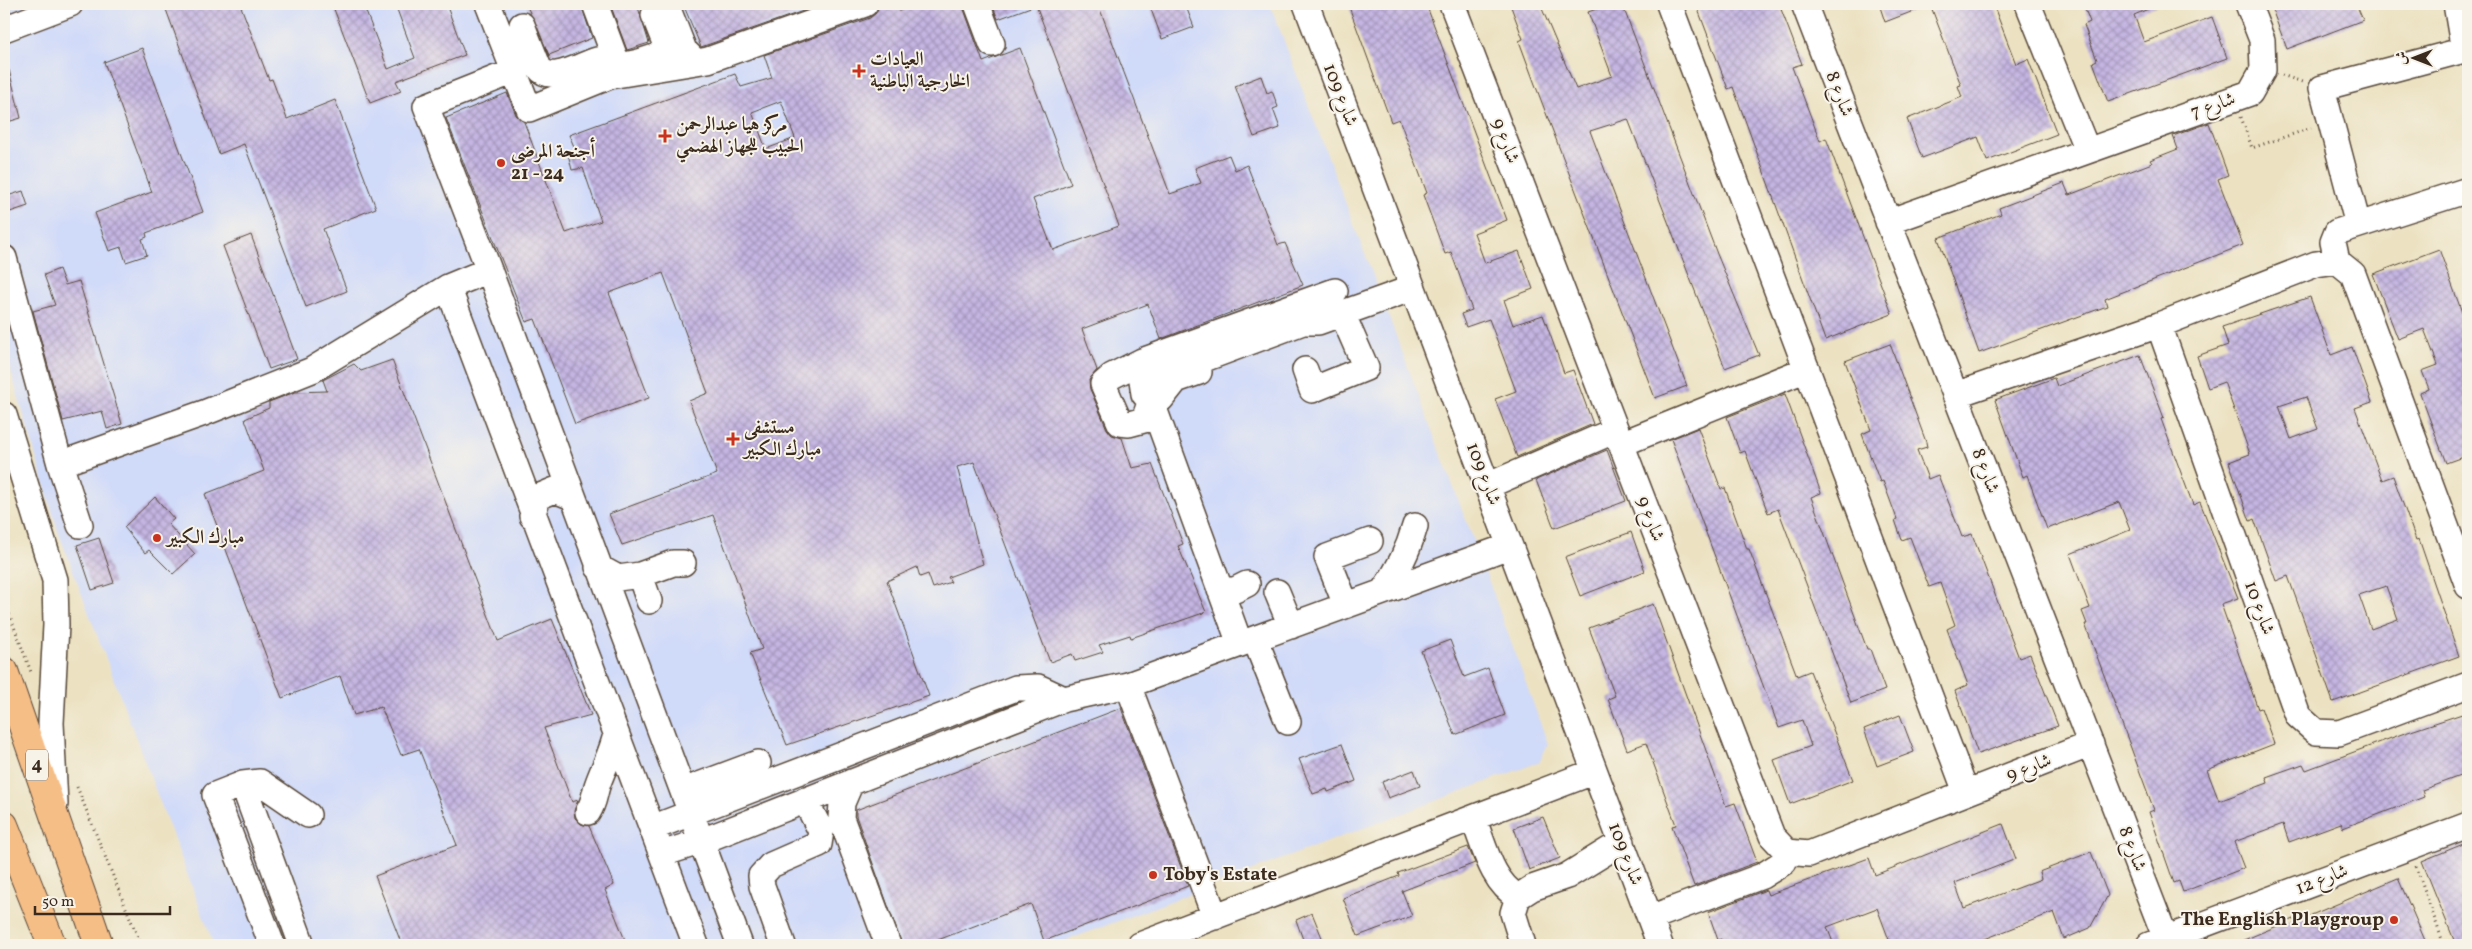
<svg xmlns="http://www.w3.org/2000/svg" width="2472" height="949" viewBox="0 0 2472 949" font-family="Vollkorn,Amiri,serif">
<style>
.built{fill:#d0daf9}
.building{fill:url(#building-cross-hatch);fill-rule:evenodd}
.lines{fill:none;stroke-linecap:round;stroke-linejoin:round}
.minor-casing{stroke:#564637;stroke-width:28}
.highway-casing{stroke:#564637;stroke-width:30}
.path{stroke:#564637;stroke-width:3;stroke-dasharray:1 4;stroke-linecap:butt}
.minor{stroke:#fff;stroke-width:25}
.highway{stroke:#f6be87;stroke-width:28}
.poi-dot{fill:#c8321e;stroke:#f7f3e8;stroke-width:2}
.labels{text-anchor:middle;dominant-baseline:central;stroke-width:4;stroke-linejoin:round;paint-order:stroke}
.shield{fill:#f7f3e8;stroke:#73665b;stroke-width:1}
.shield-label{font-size:18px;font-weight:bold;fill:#3b2a1e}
.poi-label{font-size:19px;font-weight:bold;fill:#3b2a1e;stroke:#f7f3e8;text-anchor:start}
.street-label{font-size:19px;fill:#3b2a1e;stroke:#f7f3e8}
</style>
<defs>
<pattern id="building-cross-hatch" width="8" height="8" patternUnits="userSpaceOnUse" patternTransform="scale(1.25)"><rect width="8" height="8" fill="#c4b5e2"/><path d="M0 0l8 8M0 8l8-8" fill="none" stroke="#a093b7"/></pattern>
</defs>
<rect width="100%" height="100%" fill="#f7f3e8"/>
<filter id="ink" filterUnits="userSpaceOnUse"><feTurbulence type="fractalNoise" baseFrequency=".02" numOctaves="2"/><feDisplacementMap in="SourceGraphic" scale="10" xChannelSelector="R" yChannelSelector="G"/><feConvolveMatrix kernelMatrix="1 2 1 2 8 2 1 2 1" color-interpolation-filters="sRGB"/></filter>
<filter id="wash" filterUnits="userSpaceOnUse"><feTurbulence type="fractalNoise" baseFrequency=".0096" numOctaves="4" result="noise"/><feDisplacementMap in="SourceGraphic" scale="20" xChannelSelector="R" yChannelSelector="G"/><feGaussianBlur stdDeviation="1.12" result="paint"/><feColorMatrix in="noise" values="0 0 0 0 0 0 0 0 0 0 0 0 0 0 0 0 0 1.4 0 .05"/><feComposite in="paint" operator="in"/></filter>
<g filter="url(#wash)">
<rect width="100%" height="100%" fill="#ece2c2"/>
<path class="built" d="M23,4H1270L1480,557L1548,744L1539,762L1054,945H214L58,531L4,348V11Z"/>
<g id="blocks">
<path class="building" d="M164,4H240L269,80L272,79L287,119L335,100L376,208L323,229L347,291L306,307L244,144L219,154Z
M332,4H363L388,69L415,58L395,4H446L465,55L396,81L401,91L370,103Z
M526,4H581L592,38L549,55Z
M610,4H637L649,43L627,50Z
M683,4H823L701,47Z
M879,4H897L899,11L918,4H962L983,62L1020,48L1071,184L1033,199L1053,250L1119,226L1036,5L998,19L992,4H1098L1170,194L1201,183L1195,168L1229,155L1235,170L1247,165L1278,245L1285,243L1303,285L1161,339L1148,304L1082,329L1097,370L1089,380L1090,389L1107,429L1112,435L1122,438L1132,468L1152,464L1183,544L1178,546L1206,612L1131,638L1130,635L1099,645L1103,652L1075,661L1072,654L1050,662L974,462L957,467L983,564L948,577L951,582L933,588L928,574L920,577L917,567L887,581L929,696L787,745L750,653L762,649L713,515L622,545L609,514L717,474L689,401L708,393L663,273L609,293L649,398L575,424L535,319L526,322L446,118L507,93L516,115L524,122L566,233L601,221L583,168L572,170L568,154L576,151L569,135L735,74L741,87L772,78L764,55L870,18L876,13ZM781,101L795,138L766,149L752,112Z
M1149,4H1185L1194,27L1162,39Z
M1348,4H1426L1507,220L1474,233L1485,263L1519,251L1533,289L1504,300L1513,325L1543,315L1564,373L1573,370L1593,424L1517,457L1495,399L1516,391L1489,319L1466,327L1461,314L1472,310L1451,252L1445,254L1423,195L1427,193L1399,119L1391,122Z
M1510,4H1540L1576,89L1612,76L1588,12L1611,4H1622L1717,254L1759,355L1725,368L1628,119L1590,131L1687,386L1655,398L1536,87L1519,41L1523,39Z
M1696,4H1779L1802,64L1792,67L1820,141L1826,138L1892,314L1825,340L1733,87L1728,89Z
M1879,4H1928L1929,5L1885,22Z
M1930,4H1993L2016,64L2028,59L2057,134L1987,161L1978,137L1922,158L1907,119L1962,97L1958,86L1961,85Z
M2083,4H2160L2134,15L2144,42L2212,17L2227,58L2108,102L2093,62L2097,60L2084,25L2090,22Z
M2270,4H2356L2363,20L2287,49Z
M142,48L203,212L146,233L147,237L142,239L147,255L126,262L121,247L109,251L95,213L152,192L104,62Z
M9,70L21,118L4,123V71Z
M1261,76L1267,93L1272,91L1278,107L1273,109L1280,128L1254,137L1235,86Z
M2209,123L2228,175L2218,179L2243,245L2105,299L2107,306L1979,353L1938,238L2001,214L1999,208L2064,183L2069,195L2152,163L2150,160L2178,149L2173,136Z
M23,191L28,206L7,213L4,197Z
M251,235L297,359L269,369L223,246Z
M2439,249L2468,329V455L2446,463L2420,393L2429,389L2422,371L2438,365L2424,329L2398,339L2373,274Z
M59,269L65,285L79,281L122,424L107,429L102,411L63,421L33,311L55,305L44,275Z
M2310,297L2331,355L2352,347L2372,402L2355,408L2382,480L2393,476L2416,540L2419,539L2459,656L2333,702L2288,576L2276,581L2254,519L2250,521L2229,462L2250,454L2224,382L2208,388L2197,356L2228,345L2222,327ZM2306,397L2318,429L2291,439L2279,406ZM2386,586L2398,619L2371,629L2359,595Z
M1890,344L1926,442L1927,447L1917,450L1928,479L1938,475L1962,537L1972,534L2019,658L2030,654L2058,726L1978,754L1955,691L1968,685L1947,629L1955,625L1940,583L1929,587L1910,537L1902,540L1895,520L1897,519L1883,481L1880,482L1862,434L1871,430L1845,361Z
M2140,355L2164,418L2161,419L2193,505L2200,502L2238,598L2221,604L2258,709L2261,708L2274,744L2207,770L2219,801L2268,783L2266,777L2303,764L2306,770L2402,734L2468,712V773L2422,790L2424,797L2343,828L2341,823L2289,842L2283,824L2234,842L2244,868L2183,892L2179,881L2174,883L2149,812L2154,810L2085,624H2087L2082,611L2090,608L2070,554L2130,530L2119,502L2047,529L2027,475L2023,477L1995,400L2054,378L2057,386Z
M392,360L498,641L552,619L591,715L544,728L572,802L578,800L574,811L575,818L581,824L589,826L614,885L605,890L627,945H402L375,876L457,845L419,749L401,755L381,707L354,715L340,676L282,698L205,494L264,471L245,419L269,408V402L295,392L327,391L323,380L354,364L361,371Z
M1785,394L1821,493L1811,497L1867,649H1870L1885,690L1851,703L1778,509L1768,513L1745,451L1740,453L1727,417Z
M1698,428L1721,489L1725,488L1747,549H1749L1797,676L1810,671L1853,780L1790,804L1774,760L1811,746L1802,720L1779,728L1671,439Z
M1607,450L1626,501L1554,528L1536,480Z
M155,497L174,519L168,524L195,554L173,574L149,550L145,553L124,527Z
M1631,532L1645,571L1580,596L1565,557Z
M99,538L114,583L92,590L77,545Z
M1653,604L1726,806L1735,803L1757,862L1694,886L1672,826L1676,825L1646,743L1627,750L1608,699L1615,696L1589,628Z
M1450,640L1464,677L1488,668L1505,715L1455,735L1421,651Z
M1121,708L1188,886L1044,941L1031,904L925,945H902L856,816V810Z
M1900,715L1914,752L1877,766L1864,729Z
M1342,744L1356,781L1328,792L1327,789L1313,794L1299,759Z
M1414,770L1420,786L1388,798L1382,782Z
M1543,817L1560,858L1529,870L1514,828Z
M2003,824L2016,859L1955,883L1964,908L2041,879L2039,872L2091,852L2108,895L2090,928L2064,939L2054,912L1977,942L1979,945H1891L1877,908L1827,927L1834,945H1724L1721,939L1718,940L1708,912L1766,890L1768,895L1869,858L1875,875Z
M2468,842V945H2456L2422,861Z
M1468,847L1475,863L1402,891L1412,916L1358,936L1343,898L1399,876L1398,873Z
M2398,878L2427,945H2232L2294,919L2295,922Z
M1312,913L1325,945H1305L1296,920Z"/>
</g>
</g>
<g filter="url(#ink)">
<use href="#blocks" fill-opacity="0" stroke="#564637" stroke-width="1"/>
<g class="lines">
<defs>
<path id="minor" d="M488,4L514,71
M595,4L617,63
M666,4L684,50L696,62L708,60L865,4
M977,4L992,44
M1306,4L1660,945
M1452,4L1772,836L1787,852L1809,854L2091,744
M1669,4L1966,792
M1804,4L2166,939
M2028,4L2087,150
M2456,4L2464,51
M522,25L539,68C551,84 582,64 597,60C607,58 610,62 619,64C630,66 651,59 661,54L665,43L654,15
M4,29L70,4
M696,62L610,76L529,109L514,71L426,106L489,270L740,945
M1888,222L2250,93L2263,70L2262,40L2248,4
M2358,225L2322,88L2468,49
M4,258L60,464L80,525
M2337,261L2333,242L2337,232L2468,190
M448,287L696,945
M2159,325L2298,716L2316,732L2339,733L2468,685
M1305,370L1312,390L1366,368L1342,313
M1955,395L2159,325L2316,264L2337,261L2353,274L2468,586
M1151,400L1144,420L1129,424L1120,423L1103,384L1112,376L1142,361L1335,291
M1151,400L1161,399L1176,380L1199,372
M4,415L55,580L56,625L51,723L55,804
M1621,444L1807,369
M60,464L204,413L312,370L448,287L489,270
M1487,486L1616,430
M532,516L538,497L555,490L572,497
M598,567L618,578L640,575L649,601
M640,575L673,563H683
M1220,590H1235L1247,584
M1383,591C1399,570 1408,551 1415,526
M1277,592L1291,626
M1346,605L1327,557L1370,541
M1255,639L1288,722
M1240,644L1151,400L1144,394L1142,380L1147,373L1172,371L1303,322H1318L1413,288
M1128,685L1215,917
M851,782L842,803L841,818L888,945
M243,784L302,945
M683,791L758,763
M588,812C594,803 594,796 597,786C603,768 612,753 616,734
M1473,818C1484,844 1491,882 1518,897
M652,828L1016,688L1038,687L1064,699
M662,854L702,841L1064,699L1128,685L1509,546
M1650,918L1762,876L1784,862L1787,852
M272,945L215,795L243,784L260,782L308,815
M783,945L762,886L761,876L771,865L819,844L821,831L805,800
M1140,945L1593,772
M1523,945L1513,913L1518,897L1532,888L1567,876L1622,842
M2149,945L2468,825"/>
<path id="highway" d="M4,671L99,945
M4,825L52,945"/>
</defs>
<use href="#minor" class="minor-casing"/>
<use href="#highway" class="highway-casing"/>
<path class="path" d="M2282,75L2302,82
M2241,117L2252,148L2311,128
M4,600L31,672
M77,787L141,945
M2416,866L2444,945"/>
<use href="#minor" class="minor"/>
<use href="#highway" class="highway"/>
</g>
</g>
<g class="poi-dot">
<path d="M856.5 63.5h5v5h5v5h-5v5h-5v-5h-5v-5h5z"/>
<path d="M662.5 128.5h5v5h5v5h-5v5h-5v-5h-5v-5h5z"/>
<circle cx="501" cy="163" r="5"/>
<path d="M730.5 431.5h5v5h5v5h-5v5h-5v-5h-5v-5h5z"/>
<circle cx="157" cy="538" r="5"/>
<circle cx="1153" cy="875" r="5"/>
<circle cx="2394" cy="920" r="5"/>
</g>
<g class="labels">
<rect class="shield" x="26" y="749.5" width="22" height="31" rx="4"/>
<g class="shield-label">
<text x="37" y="765">4</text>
</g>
<g class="poi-label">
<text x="870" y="60">العيادات<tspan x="870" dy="22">الخارجية الباطنية</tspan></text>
<text x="676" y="125">مركز هيا عبدالرحمن<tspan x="676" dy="22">الحبيب للجهاز الهضمي</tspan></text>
<text x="511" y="152">أجنحة المرضى<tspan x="511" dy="22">21 - 24</tspan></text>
<text x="744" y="428">مستشفى<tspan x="744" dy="22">مبارك الكبير</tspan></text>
<text x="167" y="538">مبارك الكبير</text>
<text x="1163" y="875">Toby's Estate</text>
<text x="2384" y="920" text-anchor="end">The English Playgroup</text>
</g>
<g class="street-label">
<text transform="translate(1839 94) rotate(69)">شارع 8</text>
<text transform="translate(1340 95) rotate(69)">شارع 109</text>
<text transform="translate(2213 106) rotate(-19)">شارع 7</text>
<text transform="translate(1505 141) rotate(69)">شارع 9</text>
<text transform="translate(1985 471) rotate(69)">شارع 8</text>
<text transform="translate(1483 474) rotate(69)">شارع 109</text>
<text transform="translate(1650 519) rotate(69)">شارع 9</text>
<text transform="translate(2259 608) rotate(70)">شارع 10</text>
<text transform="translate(2029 768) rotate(-21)">شارع 9</text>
<text transform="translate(2132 849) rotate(69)">شارع 8</text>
<text transform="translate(1625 854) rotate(69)">شارع 109</text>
<text transform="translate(2322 880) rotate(-21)">شارع 12</text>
</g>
</g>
<rect width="2472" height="949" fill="none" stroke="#f7f3e8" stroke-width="20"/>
<g transform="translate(2414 58) rotate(270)" stroke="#f7f3e8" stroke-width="4" paint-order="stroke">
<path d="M0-4L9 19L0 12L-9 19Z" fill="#3b2a1e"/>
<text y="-8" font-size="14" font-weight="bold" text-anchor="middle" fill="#3b2a1e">ش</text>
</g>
<path d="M35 906v8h135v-8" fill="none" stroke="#3b2a1e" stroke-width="2.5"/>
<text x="42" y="906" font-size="15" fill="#3b2a1e" stroke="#f7f3e8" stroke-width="4" paint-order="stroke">50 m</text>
</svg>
